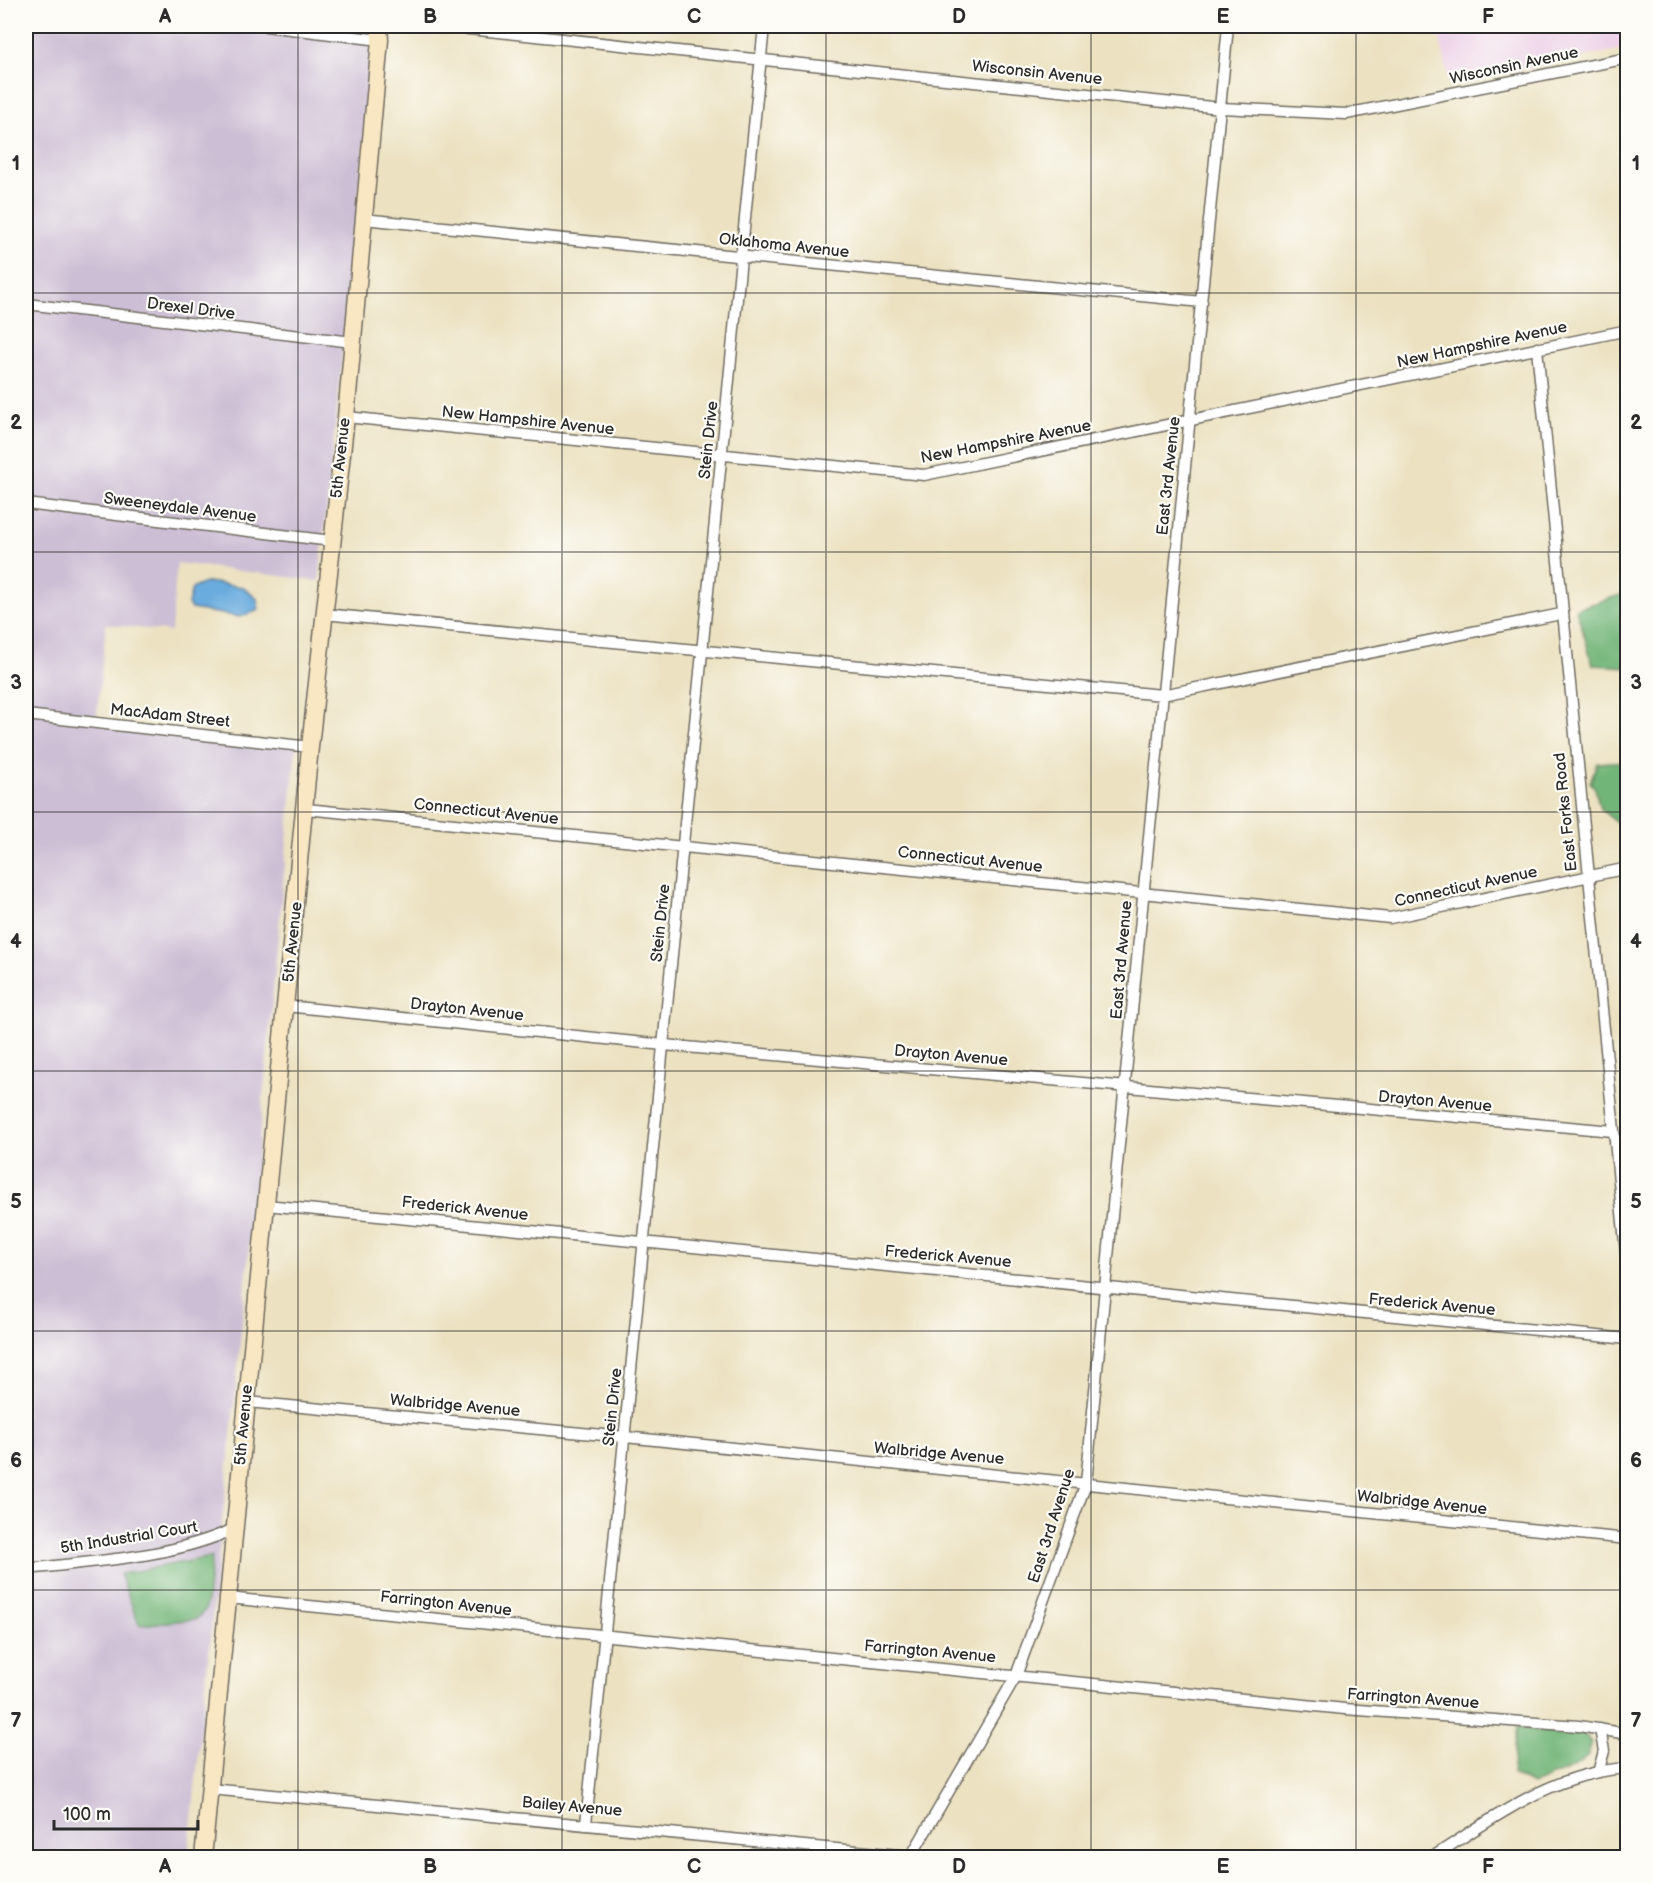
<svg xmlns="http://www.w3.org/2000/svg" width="1653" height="1883" viewBox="0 0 1653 1883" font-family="'Balsamiq Sans',sans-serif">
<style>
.built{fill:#edd0e8}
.industrial{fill:#ccbed4}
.forest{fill:#72b578;stroke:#4e7052;stroke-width:1.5}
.water{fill:#6aacde;stroke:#4a6c84;stroke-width:1.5}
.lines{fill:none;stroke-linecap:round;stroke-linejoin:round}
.minor-casing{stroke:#6f6b60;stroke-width:13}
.secondary-casing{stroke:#6f6b60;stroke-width:19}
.minor{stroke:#fff;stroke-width:10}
.secondary{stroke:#f9e7c3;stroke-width:16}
.grid{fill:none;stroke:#2b2b2b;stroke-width:1.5;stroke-opacity:0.55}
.labels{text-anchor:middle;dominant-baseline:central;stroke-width:4.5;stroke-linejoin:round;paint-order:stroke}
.street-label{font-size:16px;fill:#2b2b2b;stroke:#fdfcf7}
.neatline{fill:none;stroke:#2b2b2b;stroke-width:2}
.grid-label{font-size:20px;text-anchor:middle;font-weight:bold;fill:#2b2b2b}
</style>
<rect width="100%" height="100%" fill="#fdfcf7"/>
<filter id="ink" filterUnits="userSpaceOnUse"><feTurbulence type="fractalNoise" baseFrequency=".0167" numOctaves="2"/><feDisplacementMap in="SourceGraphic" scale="12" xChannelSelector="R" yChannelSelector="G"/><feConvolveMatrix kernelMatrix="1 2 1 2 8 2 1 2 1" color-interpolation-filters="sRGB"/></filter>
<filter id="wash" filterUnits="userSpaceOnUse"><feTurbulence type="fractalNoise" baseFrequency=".008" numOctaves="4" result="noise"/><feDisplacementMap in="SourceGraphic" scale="24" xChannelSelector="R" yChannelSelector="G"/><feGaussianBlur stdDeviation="1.35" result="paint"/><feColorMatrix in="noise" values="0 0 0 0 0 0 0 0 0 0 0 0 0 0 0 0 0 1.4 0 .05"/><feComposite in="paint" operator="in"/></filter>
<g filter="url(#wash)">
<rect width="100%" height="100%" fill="#ece2c2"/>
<path class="built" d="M1437,26H1627V48L1450,84Z"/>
<path class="industrial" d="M26,26H376L319,581L177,563L171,632L106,624L96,723L296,746L237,1376L188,1857L26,1858Z"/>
<path class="forest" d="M1627,593V667L1593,665L1576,609Z
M1627,761V825H1620L1600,809L1595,788L1590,782L1597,763Z
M212,1557L206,1609L196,1619L139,1625L120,1574Z
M1517,1728L1584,1734L1592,1742L1588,1756L1575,1766L1532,1785L1512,1774Z"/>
<path class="water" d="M208,582L243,587L257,599L259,610L240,617L191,609L188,604L192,588Z"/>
</g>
<g filter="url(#ink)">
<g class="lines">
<defs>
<path id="minor" d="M266,26L380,40
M440,26L1221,108L1346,114L1628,58
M363,219L1202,302
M26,304L353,342
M1537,348L1628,1273
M346,417L924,475L1628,330
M26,504L332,541
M324,614L1162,695L1561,614
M26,715L310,747
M306,809L1390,918L1628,868
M286,1006L664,1045L1613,1131
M266,1205L1628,1339
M246,1402L625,1437L1628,1539
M26,1569C95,1561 172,1558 236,1528
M228,1598L1345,1709L1579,1726L1628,1734
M1599,1769L1604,1751L1600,1729
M210,1789L931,1858
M586,1824L764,26
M910,1858L1016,1676L1086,1483L1228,26
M1431,1858C1492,1819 1553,1772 1628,1768"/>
<path id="secondary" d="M203,1858L310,747L346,417L380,40L379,26"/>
</defs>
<use href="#minor" class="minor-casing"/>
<use href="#secondary" class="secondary-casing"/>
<use href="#minor" class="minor"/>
<use href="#secondary" class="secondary"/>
</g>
</g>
<path class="grid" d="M298,26V1858M562,26V1858M826,26V1858M1091,26V1858M1356,26V1858M26,293H1628M26,552H1628M26,812H1628M26,1071H1628M26,1331H1628M26,1590H1628"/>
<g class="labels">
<g class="street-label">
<text transform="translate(1514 66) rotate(-12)">Wisconsin Avenue</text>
<text transform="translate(1037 73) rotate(6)">Wisconsin Avenue</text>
<text transform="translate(784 246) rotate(6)">Oklahoma Avenue</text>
<text transform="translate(191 309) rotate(7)">Drexel Drive</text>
<text transform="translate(1482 345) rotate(-12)">New Hampshire Avenue</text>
<text transform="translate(528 421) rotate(6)">New Hampshire Avenue</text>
<text transform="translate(709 440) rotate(-84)">Stein Drive</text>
<text transform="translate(1006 442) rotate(-11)">New Hampshire Avenue</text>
<text transform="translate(341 458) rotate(-84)">5th Avenue</text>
<text transform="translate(1169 476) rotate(-84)">East 3rd Avenue</text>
<text transform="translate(180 508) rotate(7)">Sweeneydale Avenue</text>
<text transform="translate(170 716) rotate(6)">MacAdam Street</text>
<text transform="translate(486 812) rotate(6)">Connecticut Avenue</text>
<text transform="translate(1566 812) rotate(-96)">East Forks Road</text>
<text transform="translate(970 860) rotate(6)">Connecticut Avenue</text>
<text transform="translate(1466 887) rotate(-12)">Connecticut Avenue</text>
<text transform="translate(661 923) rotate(-84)">Stein Drive</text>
<text transform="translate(293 942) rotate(-84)">5th Avenue</text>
<text transform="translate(1122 960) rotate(-85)">East 3rd Avenue</text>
<text transform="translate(467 1010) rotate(6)">Drayton Avenue</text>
<text transform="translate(951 1056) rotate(5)">Drayton Avenue</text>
<text transform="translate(1435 1102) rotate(5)">Drayton Avenue</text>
<text transform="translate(465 1209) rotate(6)">Frederick Avenue</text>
<text transform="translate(948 1257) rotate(5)">Frederick Avenue</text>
<text transform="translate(1432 1305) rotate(5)">Frederick Avenue</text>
<text transform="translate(455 1406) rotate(5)">Walbridge Avenue</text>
<text transform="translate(613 1407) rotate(-84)">Stein Drive</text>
<text transform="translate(244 1425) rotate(-85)">5th Avenue</text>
<text transform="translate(939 1454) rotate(5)">Walbridge Avenue</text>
<text transform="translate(1422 1503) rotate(6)">Walbridge Avenue</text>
<text transform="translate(1052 1526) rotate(-72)">East 3rd Avenue</text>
<text transform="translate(129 1538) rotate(-9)">5th Industrial Court</text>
<text transform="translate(446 1604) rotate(6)">Farrington Avenue</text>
<text transform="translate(930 1652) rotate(5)">Farrington Avenue</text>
<text transform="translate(1413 1699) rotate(4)">Farrington Avenue</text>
<text transform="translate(572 1807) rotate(5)">Bailey Avenue</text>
</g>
</g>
<rect width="1653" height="1883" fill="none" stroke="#fdfcf7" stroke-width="66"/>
<path d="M54 1820v9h144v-9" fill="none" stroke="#2b2b2b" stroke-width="3"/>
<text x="63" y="1820" font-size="18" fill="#2b2b2b" stroke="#fdfcf7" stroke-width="4.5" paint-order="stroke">100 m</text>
<rect x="33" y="33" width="1587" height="1817" class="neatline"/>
<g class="grid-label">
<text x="165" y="23">A</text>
<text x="430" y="23">B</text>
<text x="694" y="23">C</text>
<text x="959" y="23">D</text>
<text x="1223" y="23">E</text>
<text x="1488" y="23">F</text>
<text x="16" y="170">1</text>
<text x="1636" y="170">1</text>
<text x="16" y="429">2</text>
<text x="1636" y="429">2</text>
<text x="16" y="689">3</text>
<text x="1636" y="689">3</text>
<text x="16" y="948">4</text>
<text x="1636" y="948">4</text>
<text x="16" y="1208">5</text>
<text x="1636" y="1208">5</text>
<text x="16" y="1467">6</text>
<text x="1636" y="1467">6</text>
<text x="16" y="1727">7</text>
<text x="1636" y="1727">7</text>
<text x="165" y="1873">A</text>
<text x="430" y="1873">B</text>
<text x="694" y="1873">C</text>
<text x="959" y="1873">D</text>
<text x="1223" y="1873">E</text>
<text x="1488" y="1873">F</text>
</g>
</svg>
